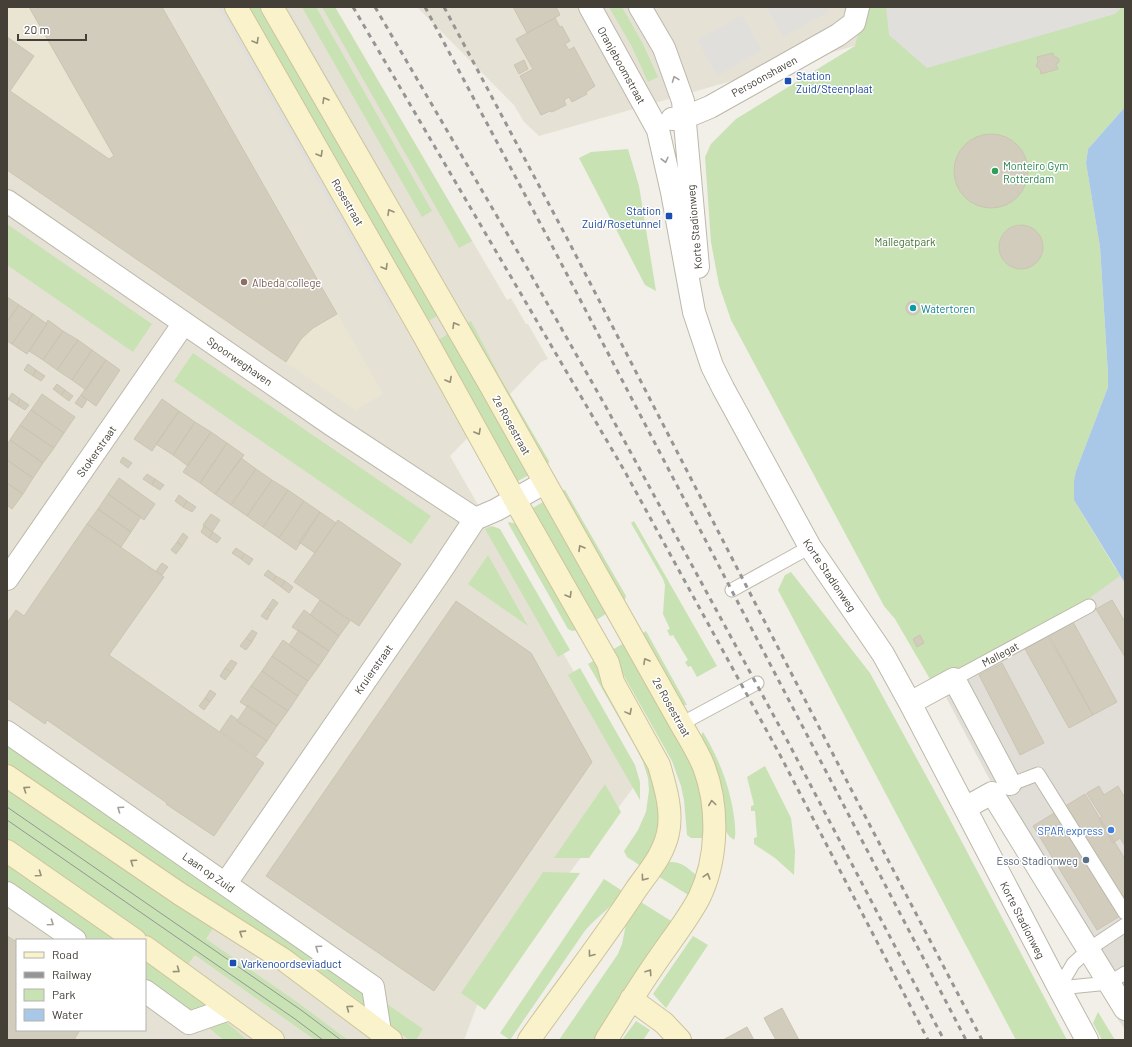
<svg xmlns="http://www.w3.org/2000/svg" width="1132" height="1047" viewBox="0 0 1132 1047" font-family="Barlow,sans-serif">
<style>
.residential{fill:#e5e2d5;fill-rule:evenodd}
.industrial{fill:#e1ded8}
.education{fill:#e9e5d2}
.green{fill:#c8e2b4}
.parking{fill:#e0dfdb}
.water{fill:#a9c8e8}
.building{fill:#d2ccbd;stroke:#ccc4b1}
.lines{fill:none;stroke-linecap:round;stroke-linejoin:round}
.service-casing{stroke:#bcb8aa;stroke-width:15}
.minor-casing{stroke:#bcb8aa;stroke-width:24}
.secondary-casing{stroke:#cdc49b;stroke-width:24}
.service{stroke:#fff;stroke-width:13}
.minor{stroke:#fff;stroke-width:22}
.secondary{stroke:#f9f2ca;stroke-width:22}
.tram{stroke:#959595;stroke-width:1}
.rail{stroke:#959595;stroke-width:3;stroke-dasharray:5 5;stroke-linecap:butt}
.oneway{stroke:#959079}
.oneway2{stroke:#a2a09b}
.transit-dot{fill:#1a4fb4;stroke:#fff;stroke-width:1.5}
.leisure-dot{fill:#2e9e5b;stroke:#fff;stroke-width:1.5}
.education-dot{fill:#8d6e63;stroke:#fff;stroke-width:1.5}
.culture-dot{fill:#0f9aa8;stroke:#fff;stroke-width:1.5}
.shop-dot{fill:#3f7fe0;stroke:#fff;stroke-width:1.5}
.service-dot{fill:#5c6f8a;stroke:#fff;stroke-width:1.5}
.labels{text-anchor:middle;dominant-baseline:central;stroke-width:3;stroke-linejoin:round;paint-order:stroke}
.street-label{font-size:11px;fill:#444037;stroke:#fff}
.transit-label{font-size:11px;fill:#164399;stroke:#fff;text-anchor:start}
.leisure-label{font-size:11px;fill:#27864d;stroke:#fff;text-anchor:start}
.park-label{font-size:11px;fill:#426f30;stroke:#fff}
.education-label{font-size:11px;fill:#785e54;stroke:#fff;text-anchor:start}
.culture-label{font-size:11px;fill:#0d838f;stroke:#fff;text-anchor:start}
.shop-label{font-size:11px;fill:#366cbe;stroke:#fff;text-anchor:end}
.service-label{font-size:11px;fill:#4e5e75;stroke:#fff;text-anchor:end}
</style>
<rect width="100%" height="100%" fill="#f1efe7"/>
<path class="residential" d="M7,7H335L507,300L511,298L526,324H528L548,359L541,362L450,456L597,712L636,784L538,915L481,995L464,1040H7ZM17,940H145V1030H17Z
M417,7H991L539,136L524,122L514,105Z"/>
<path class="industrial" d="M1125,564V1030L1109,1005L947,699L939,674Z"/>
<path class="education" d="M7,7H163L383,394L355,410L7,171Z"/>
<path class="green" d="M242,7H264L439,315L423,324Z
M302,7H316L432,211L422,217Z
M322,7H335L472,241L459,248Z
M609,7H622L643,44L658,77L648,82L632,47Z
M865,7H1125V107L1088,149L1086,163L1100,247L1108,374V387L1076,471L1074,500L1120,576L1073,610L934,686L895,619L884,606L731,320L719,285L711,242L705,157L711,144L736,119L855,46Z
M628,149L639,186L656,291L645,285L579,158L591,152Z
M7,224L152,324L133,352L7,265Z
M471,321L500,377L549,461V463L544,466L463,326Z
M449,333L529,475L516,482L434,343Z
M193,353L431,516L411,544L174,381Z
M564,490H565L626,596L624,603L559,493Z
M543,502L546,503L609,612L593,622L531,509Z
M634,521L717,666L697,677L691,666L688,667L685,662L688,660L673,635L670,636L667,630L670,629L663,614L665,585L663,579L631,523Z
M509,522L517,524L578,630L572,631L568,629L508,523Z
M492,526L500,529L570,650L558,657L485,529Z
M488,555L528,626L468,584Z
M791,572L870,673L946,812L1067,1040H1016L778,590L785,575Z
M646,631L687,705H680L640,635Z
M626,642L683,742L703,796L705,838H691L687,835L684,800L681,786L672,761L610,651Z
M595,660L603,680L646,755L658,796L659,818L657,829L651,850L641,866L627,857L624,851L638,830L646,812L649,790L648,778L643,762L636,748L588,664Z
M580,668L635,765L640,782V800L568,675Z
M703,732C720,760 732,792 735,825C735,830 736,836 734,840L729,836L723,827L700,738Z
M7,742L200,874L423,1029L416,1040H409L348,992L297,956L145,858L79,811L7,763Z
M765,766L791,818L795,851L794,875L775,858L754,844V838L757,837L755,811H751V806L754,805L747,777Z
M605,784L621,812L589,858H554Z
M7,790L213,928L206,939L297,1002L348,1040H315L195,955L188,964L7,838Z
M670,862C683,861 689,870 699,877L690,896L656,875L666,864Z
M7,865L116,940H90L7,884Z
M543,872L580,873L485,1010L461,993Z
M604,879L624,892C612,907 596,917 584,932L510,1040L500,1033Z
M636,899L676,924L596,1040H559L618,954L622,944L627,919Z
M693,936L708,945L666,1008L653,994Z
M145,960L209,1007L190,1013L145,979Z
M1098,1012L1115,1040H1102L1093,1023Z
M224,1020L247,1040H224L206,1026Z
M636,1021L650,1030L643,1040H622Z"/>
<path class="parking" d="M218,7H225L397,308L391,311Z
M281,7H288L408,218L403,221Z
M766,7H828L830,11L783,37Z
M886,7H1122L1115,14L927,68L889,35Z
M742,15L762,50L717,76L697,40Z"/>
<path class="water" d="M1125,107V583L1074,500V481L1076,471L1108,387V374L1100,247L1086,163L1088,149Z"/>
<path class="building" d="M29,7H162L337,314L313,328L301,339L286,362L7,170V37L34,56L10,91L109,159L114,156Z
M513,7H556L560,15L527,33Z
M555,18L560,27L562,26L570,41L565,44L569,50L574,47L595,86L586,92L587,94L572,102L569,97L564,100L566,105L552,112L550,111L541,115L520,76L533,69L516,39Z
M1053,53L1054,57H1056L1059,59V62L1056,64L1058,69L1041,74L1040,69L1036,66L1038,62L1037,57Z
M524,60L528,69L519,74L514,65Z
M954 171a37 37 0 1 1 74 0a37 37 0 1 1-74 0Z
M999 247a22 22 0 1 1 44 0a22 22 0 1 1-44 0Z
M7,297L19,305L7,322Z
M906 308a7 7 0 1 1 14 0a7 7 0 1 1-14 0Z
M19,305L33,314L12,344L7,341V322Z
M33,314L47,324L27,354L12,344Z
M48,320L63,331L43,360L29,351L47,324H46Z
M63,331L78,340L57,370L43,360Z
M78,340L92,350L72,380L57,370Z
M92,350L106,360L86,390L72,380Z
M106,360L120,370L96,406L81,395Z
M28,364L36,370L33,376L24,370Z
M36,370L45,376L41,381L33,376Z
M57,384L65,390L61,395L53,389Z
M65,390L73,396L69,401L61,395Z
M12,393L20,399L17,405L8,399Z
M42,394L75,417L64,433L31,410Z
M81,395L87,400L82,408L75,403Z
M20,399L29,405L25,410L17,405Z
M162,399L179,411L152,451L134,439Z
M31,410L64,433L54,448L20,425Z
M179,411L195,422L173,455L156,444Z
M195,422L211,432L188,466L173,455Z
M20,425L54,448L43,463L10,440Z
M211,432L227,443L200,483L183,472Z
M10,440L43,463L33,478L7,460V445Z
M227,443L244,455L215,494L200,483Z
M123,457L132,463L128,468L120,462Z
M241,458L256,469L231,505L215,494Z
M7,460L33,478L23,494L7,483Z
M256,469L272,480L247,516L231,505Z
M147,474L155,479L152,485L143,479Z
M119,478L155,504L144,520L108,494Z
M155,479L164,485L160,490L152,485Z
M272,480L288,490L263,527L247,516Z
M7,483L23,494L12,509L7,505Z
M288,490L304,501L279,538L263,527Z
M108,494L141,517L131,532L98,509Z
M179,495L187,501L183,507L175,501Z
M187,501L196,507L192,512L183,507Z
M304,501L320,512L296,550L279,538Z
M98,509L131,532L121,547L87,524Z
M320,512L336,523L315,553L299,542Z
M211,514L220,520L212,532L203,525Z
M338,520L401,564L359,626L294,582Z
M87,524L164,577L109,655L264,763L214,836L166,804L167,803L47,720L45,724L7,698V623L16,610L24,616Z
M204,526L213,532L209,538L201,532Z
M213,532L221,538L217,543L209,538Z
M183,533L188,537L182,546L177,542Z
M177,542L182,546L176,554L171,550Z
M236,548L245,554L241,559L232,553Z
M245,554L253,559L249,565L241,559Z
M162,563L168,567L162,575L156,571Z
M268,570L276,576L273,581L264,575Z
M276,576L285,581L281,587L273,581Z
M285,581L293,587L289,593L281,587Z
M273,599L278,603L272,611L267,608Z
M320,600L350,621L339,636L310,615Z
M1112,600L1125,622V657L1096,609Z
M456,601L531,653L592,762L434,991L266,876Z
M267,608L272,611L267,620L261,616Z
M304,610L339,636L329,651L292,627Z
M1073,622L1117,702L1093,715L1049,635Z
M252,630L257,633L252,642L246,638Z
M299,630L329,651L319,666L289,645Z
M920,635L924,643L917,647L913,639Z
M1048,636L1093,715L1069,728L1025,649Z
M246,638L252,642L246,650L240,646Z
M283,640L290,645H289L319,666L308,681L272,656Z
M272,656L308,681L298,696L262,671Z
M231,660L237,663L231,672L225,668Z
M1002,663L1044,743L1020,755L979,675Z
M225,668L231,672L225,680L220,676Z
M262,671L298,696L288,711L251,686Z
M251,686L288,711L277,726L240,702Z
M210,690L216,694L210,702L205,698Z
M205,698L210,702L204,710L199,706Z
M248,705L277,726L267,741L237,721Z
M231,715L238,720L237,721L267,741L256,756L220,731Z
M1099,786L1104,795L1118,786L1125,798V846L1120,838L1113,843L1099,819L1102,817L1087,794V793Z
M1085,794L1125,859V913L1097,930L1033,826Z
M7,936L17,942V1030H80L74,1040H7Z
M782,1008L799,1040H776L764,1018Z
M747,1027L754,1040H723Z"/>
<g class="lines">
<defs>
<path id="service" d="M732,590L810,547
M954,679L1089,606
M681,724L757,683
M1004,787L1038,774L1125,913
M1059,988L1073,964L1089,949L1125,925
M1059,988L1109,983L1125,973"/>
<path id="minor" d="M590,7L658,130L672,192L694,312L712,366L723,388L810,547L883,654L910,703L1059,988L1087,1040
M640,7L664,48L683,101L698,267
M672,119L686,117L710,107L838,35L854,23L858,7
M7,201L332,425L475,519
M7,579L184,323
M910,703L954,679L1010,784
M7,732L373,987L380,1032
M965,808L992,793L1125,1009
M226,883L440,572L475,519L496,510L544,483
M7,893L75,940
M145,991L189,1023L229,1009"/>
<path id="secondary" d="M236,7L423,334L515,500L608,663L613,682L659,765C665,786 673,811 668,833C663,856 648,872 635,891C602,942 564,990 529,1040
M272,7L489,383L681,724C689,738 698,752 704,767C719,807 718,859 699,898C688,919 672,939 659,958C640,985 623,1013 606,1040
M7,776L180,894L284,960L391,1040
M7,851L135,940
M145,947L273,1040
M631,999L664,1023L680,1040"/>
</defs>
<use href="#service" class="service-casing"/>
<use href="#minor" class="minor-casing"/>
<use href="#secondary" class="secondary-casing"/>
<use href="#service" class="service"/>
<use href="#minor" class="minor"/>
<use href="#secondary" class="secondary"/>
<path class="tram" d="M7,807L301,1010L341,1040
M7,820L295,1019L323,1040"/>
<path class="rail" d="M353,7L624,470L780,755L928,1040
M375,7L526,266L606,407L788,742L944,1040
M425,7L548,238L966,1040
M444,7L569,242L852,791L982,1040"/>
</g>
<defs><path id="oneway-chevron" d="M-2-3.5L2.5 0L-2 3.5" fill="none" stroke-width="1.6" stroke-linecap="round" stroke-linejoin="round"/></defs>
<g class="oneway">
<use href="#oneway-chevron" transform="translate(256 41) rotate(60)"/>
<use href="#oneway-chevron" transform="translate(325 100) rotate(-120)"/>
<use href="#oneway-chevron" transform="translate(320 154) rotate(60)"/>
<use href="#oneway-chevron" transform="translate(390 212) rotate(-120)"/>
<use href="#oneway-chevron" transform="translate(385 267) rotate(60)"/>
<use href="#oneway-chevron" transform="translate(455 325) rotate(-120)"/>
<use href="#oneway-chevron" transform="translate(449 380) rotate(61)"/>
<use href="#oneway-chevron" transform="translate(478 432) rotate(61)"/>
<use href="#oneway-chevron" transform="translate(581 548) rotate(-120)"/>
<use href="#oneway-chevron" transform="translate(569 595) rotate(60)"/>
<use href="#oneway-chevron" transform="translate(646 661) rotate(-119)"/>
<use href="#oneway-chevron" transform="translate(629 712) rotate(62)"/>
<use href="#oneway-chevron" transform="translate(26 789) rotate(-146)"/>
<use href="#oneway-chevron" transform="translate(712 803) rotate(-98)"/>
<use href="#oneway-chevron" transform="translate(133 862) rotate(-146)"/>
<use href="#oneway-chevron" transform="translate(39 874) rotate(35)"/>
<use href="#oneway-chevron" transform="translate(707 876) rotate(-73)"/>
<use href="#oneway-chevron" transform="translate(644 878) rotate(126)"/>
<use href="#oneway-chevron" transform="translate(242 933) rotate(-147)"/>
<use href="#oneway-chevron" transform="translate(591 954) rotate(127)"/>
<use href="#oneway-chevron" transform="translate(177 970) rotate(36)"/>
<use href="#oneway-chevron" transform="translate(649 972) rotate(-56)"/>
<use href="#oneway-chevron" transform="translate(349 1008) rotate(-143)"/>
</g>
<g class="oneway2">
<use href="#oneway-chevron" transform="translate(675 79) rotate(-111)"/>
<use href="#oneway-chevron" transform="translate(665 160) rotate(77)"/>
<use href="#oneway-chevron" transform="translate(120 809) rotate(-145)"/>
<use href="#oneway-chevron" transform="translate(51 923) rotate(35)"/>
<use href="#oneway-chevron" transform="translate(318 948) rotate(-145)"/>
</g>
<g class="transit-dot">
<rect x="784" y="77" width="8" height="8" rx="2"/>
<rect x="665" y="212" width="8" height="8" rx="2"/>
<rect x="229" y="959" width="8" height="8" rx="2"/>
</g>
<circle class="leisure-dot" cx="995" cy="171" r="4"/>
<circle class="education-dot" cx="244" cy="282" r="4"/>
<circle class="culture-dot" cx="913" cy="308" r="4"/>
<circle class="shop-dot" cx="1111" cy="830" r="4"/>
<circle class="service-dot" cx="1086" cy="860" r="4"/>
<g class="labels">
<g class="street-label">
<text transform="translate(622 65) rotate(61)">Oranjeboomstraat</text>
<text transform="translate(764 76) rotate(-29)">Persoonshaven</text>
<text transform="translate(348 202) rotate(60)">Rosestraat</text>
<text transform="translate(694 227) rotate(-95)">Korte Stadionweg</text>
<text transform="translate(240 361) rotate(35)">Spoorweghaven</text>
<text transform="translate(512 425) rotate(61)">2e Rosestraat</text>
<text transform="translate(96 451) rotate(-55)">Stokerstraat</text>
<text transform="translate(830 575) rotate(56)">Korte Stadionweg</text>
<text transform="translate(1000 654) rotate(-28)">Mallegat</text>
<text transform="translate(373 669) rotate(-55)">Kruierstraat</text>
<text transform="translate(672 707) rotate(61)">2e Rosestraat</text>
<text transform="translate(209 872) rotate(35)">Laan op Zuid</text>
<text transform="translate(1023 920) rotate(63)">Korte Stadionweg</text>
</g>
<g class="transit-label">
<text x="796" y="75">Station<tspan x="796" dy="13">Zuid/Steenplaat</tspan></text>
<text x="661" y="210" text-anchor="end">Station<tspan x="661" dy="13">Zuid/Rosetunnel</tspan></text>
<text x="241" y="963">Varkenoordseviaduct</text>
</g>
<g class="leisure-label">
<text x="1003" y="165">Monteiro Gym<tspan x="1003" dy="13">Rotterdam</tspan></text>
</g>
<g class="park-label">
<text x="905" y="241">Mallegatpark</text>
</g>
<g class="education-label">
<text x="252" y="282">Albeda college</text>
</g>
<g class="culture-label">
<text x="921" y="308">Watertoren</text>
</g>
<g class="shop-label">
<text x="1103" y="830">SPAR express</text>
</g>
<g class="service-label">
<text x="1078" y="860">Esso Stadionweg</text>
</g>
</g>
<rect width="1132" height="1047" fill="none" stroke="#444037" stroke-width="16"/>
<rect x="16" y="939" width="130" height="92" fill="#ffffff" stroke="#b4b3af"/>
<rect x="24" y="952" width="20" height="6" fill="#f9f2ca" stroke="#b4b3af"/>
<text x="52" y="959" font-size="12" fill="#444037">Road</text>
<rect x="24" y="972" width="20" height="6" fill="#959595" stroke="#b4b3af"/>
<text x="52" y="979" font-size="12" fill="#444037">Railway</text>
<rect x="24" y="989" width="20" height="12" fill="#c8e2b4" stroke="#b4b3af"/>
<text x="52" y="999" font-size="12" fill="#444037">Park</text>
<rect x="24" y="1009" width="20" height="12" fill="#a9c8e8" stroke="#b4b3af"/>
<text x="52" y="1019" font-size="12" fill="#444037">Water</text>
<path d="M18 34v6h68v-6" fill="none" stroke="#444037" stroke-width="2"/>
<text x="24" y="34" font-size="12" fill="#444037" stroke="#ffffff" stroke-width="3" paint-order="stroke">20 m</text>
</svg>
